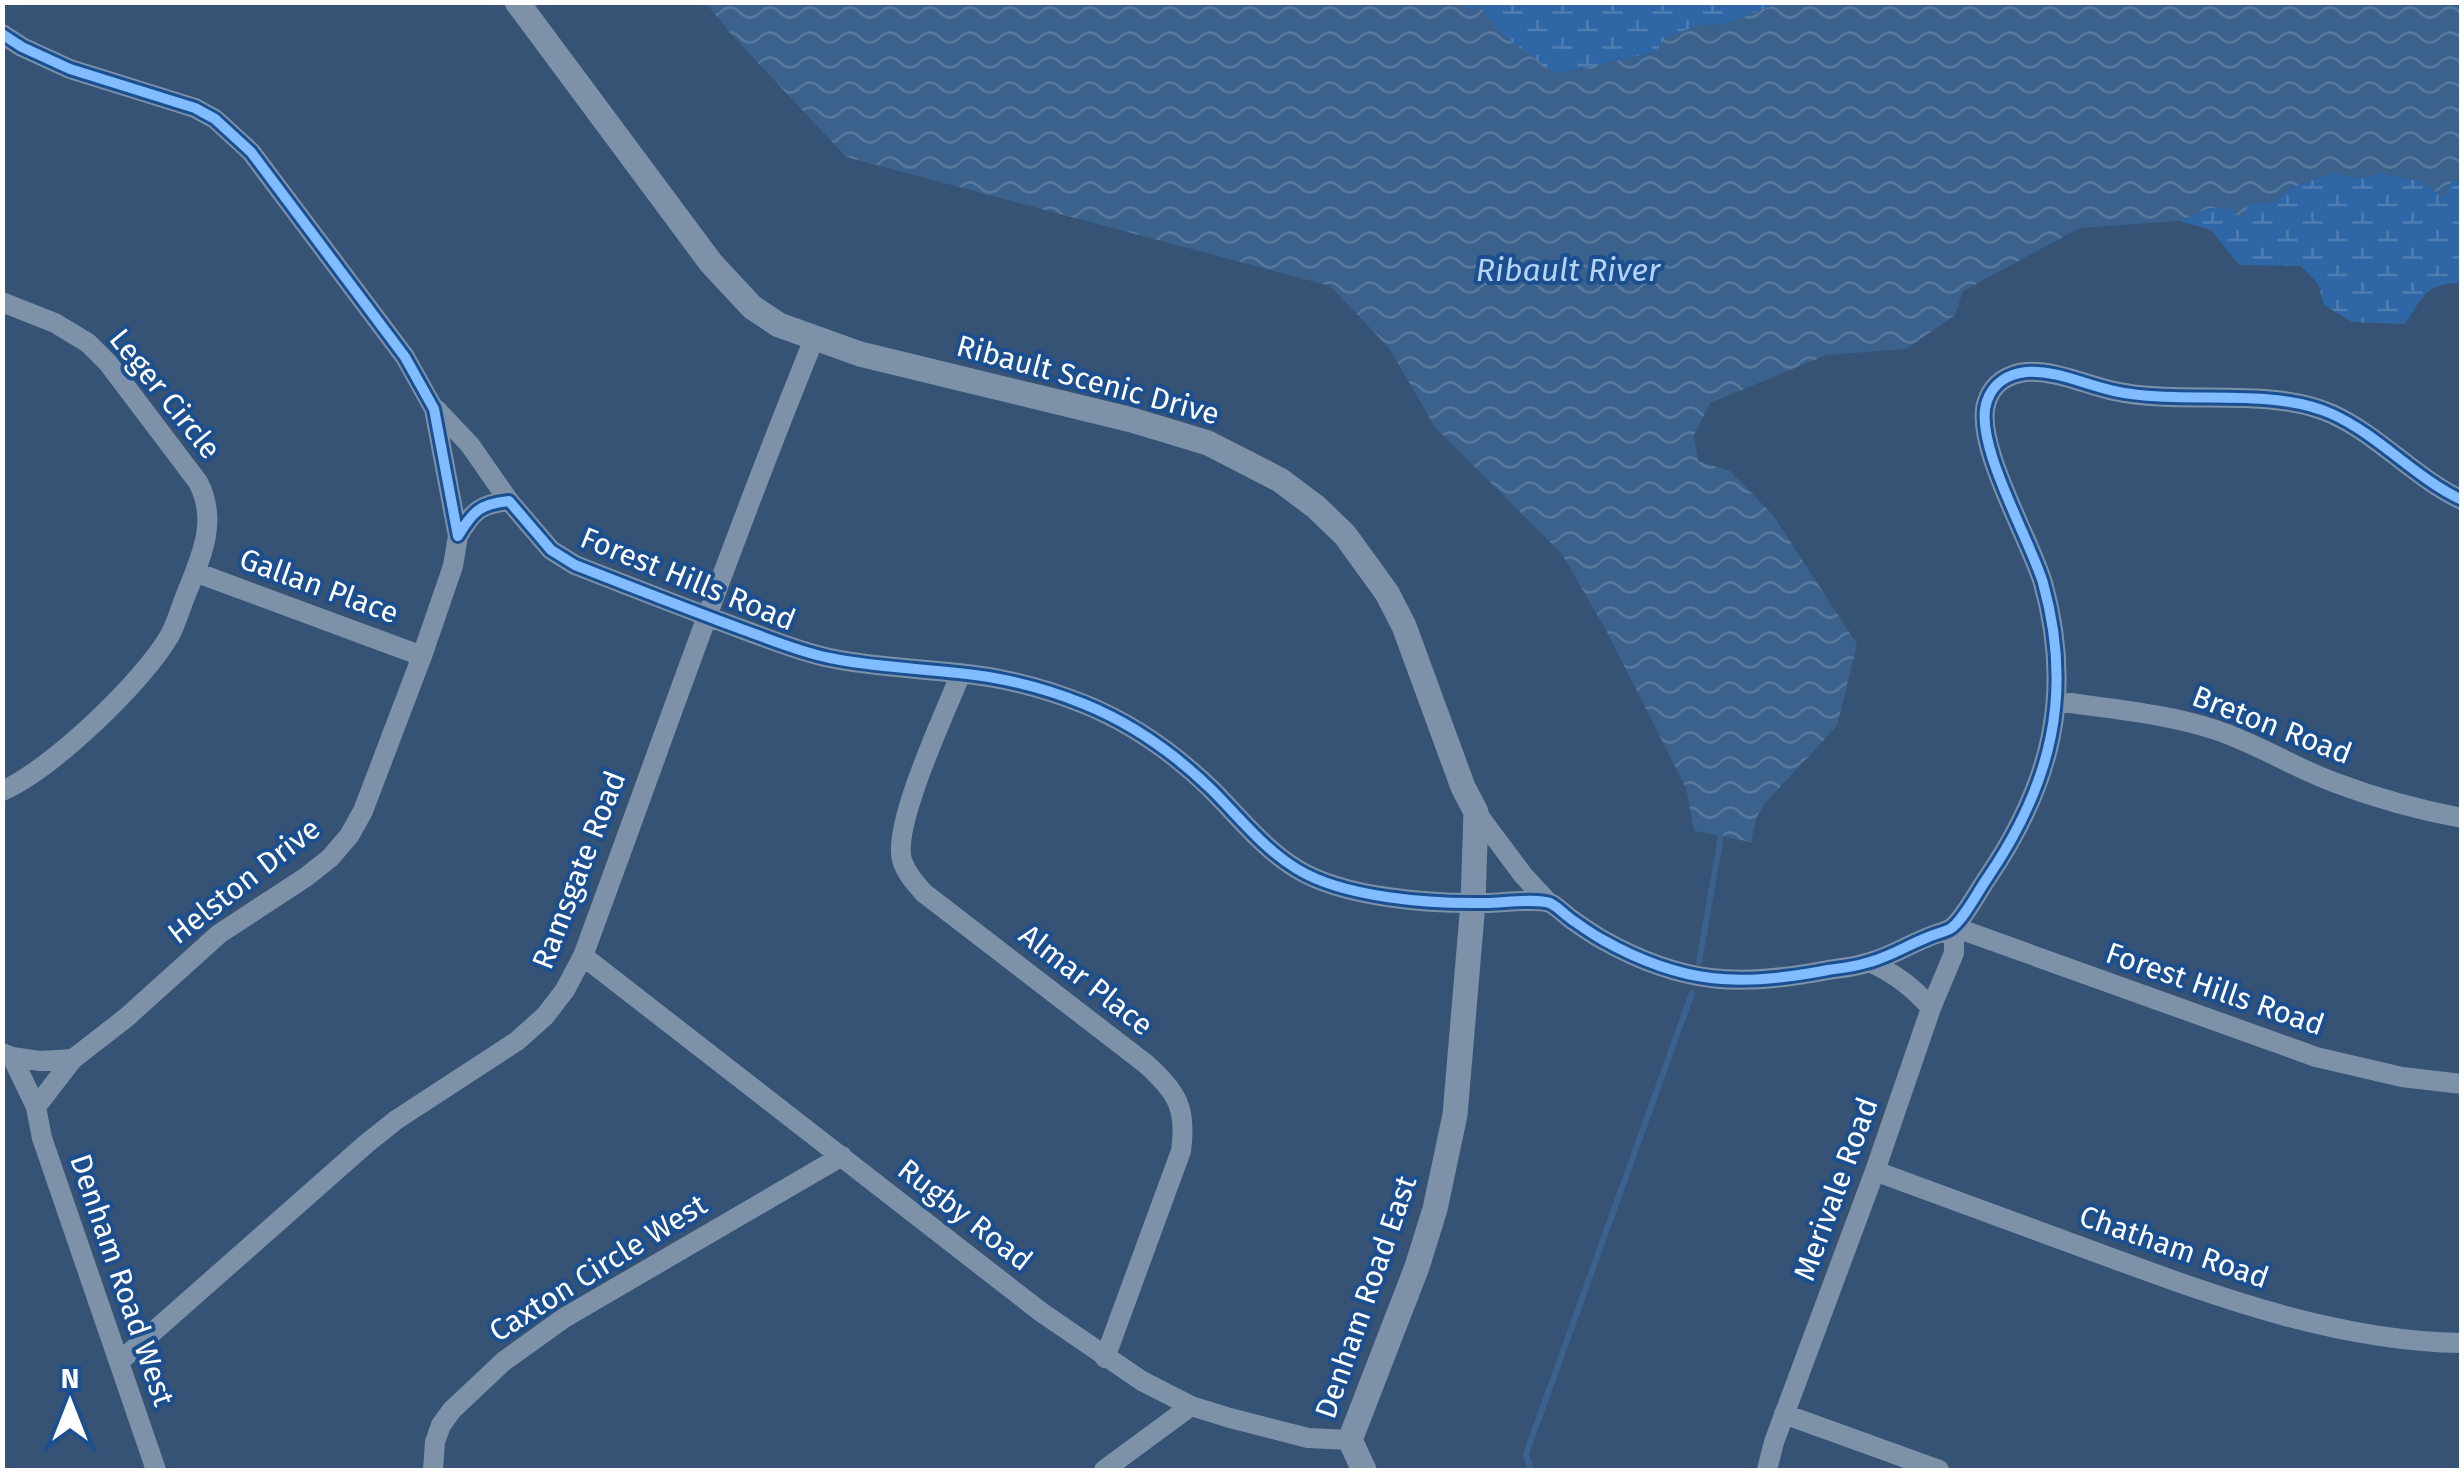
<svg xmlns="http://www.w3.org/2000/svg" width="2464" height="1473" viewBox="0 0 2464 1473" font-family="'Fira Sans',sans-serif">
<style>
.wetland{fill:url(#wetland-marsh)}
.water{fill:url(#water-waves)}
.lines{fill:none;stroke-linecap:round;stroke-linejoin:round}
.stream{stroke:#3b618d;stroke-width:6}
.minor{stroke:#7d92a8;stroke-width:20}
.tertiary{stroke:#7d92a8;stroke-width:25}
.cycleway-casing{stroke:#1b4f8f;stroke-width:16}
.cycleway{stroke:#80bcff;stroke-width:10}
.labels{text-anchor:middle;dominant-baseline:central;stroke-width:8;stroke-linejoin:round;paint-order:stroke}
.street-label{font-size:30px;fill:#fff;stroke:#1b4f8f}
.water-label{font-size:32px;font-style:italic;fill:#b5d3f5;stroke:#1b4f8f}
</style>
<defs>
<pattern id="wetland-marsh" width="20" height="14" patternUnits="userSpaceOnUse" patternTransform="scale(2.5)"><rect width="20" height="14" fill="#2f66a5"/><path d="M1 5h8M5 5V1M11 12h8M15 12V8" fill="none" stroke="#4e7db2"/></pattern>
<pattern id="water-waves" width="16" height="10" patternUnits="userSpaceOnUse" patternTransform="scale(2.5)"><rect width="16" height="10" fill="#3b618d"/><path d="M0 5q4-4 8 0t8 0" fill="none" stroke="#58799e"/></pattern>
</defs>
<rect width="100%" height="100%" fill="#365274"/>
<path class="wetland" d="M1462,3H1780L1725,24L1700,25L1657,52L1555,74L1502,35L1478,6L1468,10Z
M2334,173L2361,179L2379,173L2424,182L2443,197L2451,182L2459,180L2462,182L2461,283C2427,282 2422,298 2405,324L2352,322L2324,305L2318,284L2301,266L2239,265L2211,230L2179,221L2209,208L2233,209L2247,204L2275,202L2290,188Z"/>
<path class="water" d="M706,3H1462L1468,10L1478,5L1502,35L1556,74L1656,52L1665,38L1700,25L1725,24L1780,3H2461V182L2459,180L2451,182L2444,198L2423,182L2379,173L2361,179L2334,173L2290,188L2275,202L2248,204L2245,217L2236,215L2232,209L2209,208L2179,221L2080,228L1963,291L1955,315L1906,349L1827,355L1710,403L1694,435L1698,461L1730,471L1773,515L1857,644L1837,726L1766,802L1757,816L1751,842L1694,831L1686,788L1607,632L1562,554L1435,427L1389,348L1330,286L846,157L730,33Z"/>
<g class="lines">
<path class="stream" d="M1699,962L1721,836
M1531,1470L1526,1454L1692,993"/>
<path class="minor" d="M2,34L22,47L70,69L195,108L215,119L251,152L405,357L434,409L458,536C473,511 480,504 509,501L551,550L575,565C631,587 687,609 744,630C772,640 800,652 830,658C873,667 915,668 958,673C1001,677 1044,688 1084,704C1131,723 1175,754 1212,790C1239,817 1264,849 1297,869C1344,898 1431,904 1486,903C1502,903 1536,898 1550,903C1558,907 1564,914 1571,919C1581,926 1592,934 1603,940C1683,985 1741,987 1828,970C1841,968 1854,967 1866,963C1887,958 1906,946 1926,938C1934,934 1942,933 1950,929C1963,921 1978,891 1988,877C2051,784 2074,694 2043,583C2030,539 1972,441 1987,401C1993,383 2008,374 2026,372C2056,370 2086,385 2114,391C2183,406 2269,386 2332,414C2380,436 2415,478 2462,500
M2,302L55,323L88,343L108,363L198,482C218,520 202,555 187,592C181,606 177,622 170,635C144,681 51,770 2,791
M436,409L470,445L509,501
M195,572L422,656
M961,673C946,711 892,825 902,860C906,873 915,883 924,893L1146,1064C1177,1092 1187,1108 1181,1151L1105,1358
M2057,701C2110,709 2165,713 2216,730C2258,744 2295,768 2336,783C2376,798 2419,810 2462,818
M1476,812L1523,875L1548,902
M583,956L1041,1312L1142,1381L1191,1406L1230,1418L1308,1438L1350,1440
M1870,962C1895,974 1913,987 1931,1008
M2,1053L12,1057L36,1107L42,1138L156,1470
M12,1057L40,1061L73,1059
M36,1107L73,1059L127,1017L219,934L306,877L330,858L349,836L363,811L422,656L453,566L458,536
M1875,1171C1952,1199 2029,1228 2106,1256C2220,1298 2338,1341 2462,1343
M119,1362L366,1144L396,1120L517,1041L545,1016L565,990L583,956C659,750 731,543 814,339
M1784,1414L1939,1470
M433,1470L435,1442L441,1425L452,1410L504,1361L564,1318L842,1156
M1104,1470L1191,1406
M1767,1470L1774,1442L1875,1171L1931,1008L1954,953V927L2316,1057L2402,1077L2462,1084"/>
<path class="tertiary" d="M517,2L711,263L752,307L779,325L860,354L1132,420L1208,443L1280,480L1316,507L1345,535L1387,593L1404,626L1463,787L1476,812L1473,903L1455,1115L1435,1209L1417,1267L1350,1440L1364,1470"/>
<defs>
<path id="cycleway" d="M2,34L22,47L70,69L195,108L215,119L251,152L405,357L434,409L458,536C473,511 480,504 509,501L551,550L575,565C631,587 687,609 744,630C772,640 800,652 830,658C873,667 915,668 958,673C1001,677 1044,688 1084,704C1131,723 1175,754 1212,790C1239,817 1264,849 1297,869C1344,898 1431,904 1486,903C1502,903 1536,898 1550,903C1558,907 1564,914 1571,919C1581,926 1592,934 1603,940C1683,985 1741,987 1828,970C1841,968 1854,967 1866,963C1887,958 1906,946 1926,938C1934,934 1942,933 1950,929C1963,921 1978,891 1988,877C2051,784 2074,694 2043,583C2030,539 1972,441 1987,401C1993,383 2008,374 2026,372C2056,370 2086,385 2114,391C2183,406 2269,386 2332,414C2380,436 2415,478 2462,500"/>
</defs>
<use href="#cycleway" class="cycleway-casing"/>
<use href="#cycleway" class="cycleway"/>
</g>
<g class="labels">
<g class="street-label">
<text transform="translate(1088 380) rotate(15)">Ribault Scenic Drive</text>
<text transform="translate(165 394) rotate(51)">Leger Circle</text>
<text transform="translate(688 579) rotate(22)">Forest Hills Road</text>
<text transform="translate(319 586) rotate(20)">Gallan Place</text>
<text transform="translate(2272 725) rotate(21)">Breton Road</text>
<text transform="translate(579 870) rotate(-69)">Ramsgate Road</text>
<text transform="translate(244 881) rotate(-38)">Helston Drive</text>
<text transform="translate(1086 980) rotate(38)">Almar Place</text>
<text transform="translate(2215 989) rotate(19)">Forest Hills Road</text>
<text transform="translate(1836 1189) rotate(-70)">Merivale Road</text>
<text transform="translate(965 1215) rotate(38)">Rugby Road</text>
<text transform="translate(2174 1247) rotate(19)">Chatham Road</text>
<text transform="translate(598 1268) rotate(-32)">Caxton Circle West</text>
<text transform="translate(122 1280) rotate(71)">Denham Road West</text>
<text transform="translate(1366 1297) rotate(-71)">Denham Road East</text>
</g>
<g class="water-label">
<text x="1568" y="270">Ribault River</text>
</g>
</g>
<rect width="2464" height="1473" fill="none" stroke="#ffffff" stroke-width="10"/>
<g transform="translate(70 1403)" stroke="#1b4f8f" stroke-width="8" paint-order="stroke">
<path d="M0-8L18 38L0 25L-18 38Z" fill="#ffffff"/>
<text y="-15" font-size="28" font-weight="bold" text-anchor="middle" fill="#ffffff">N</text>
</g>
</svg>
